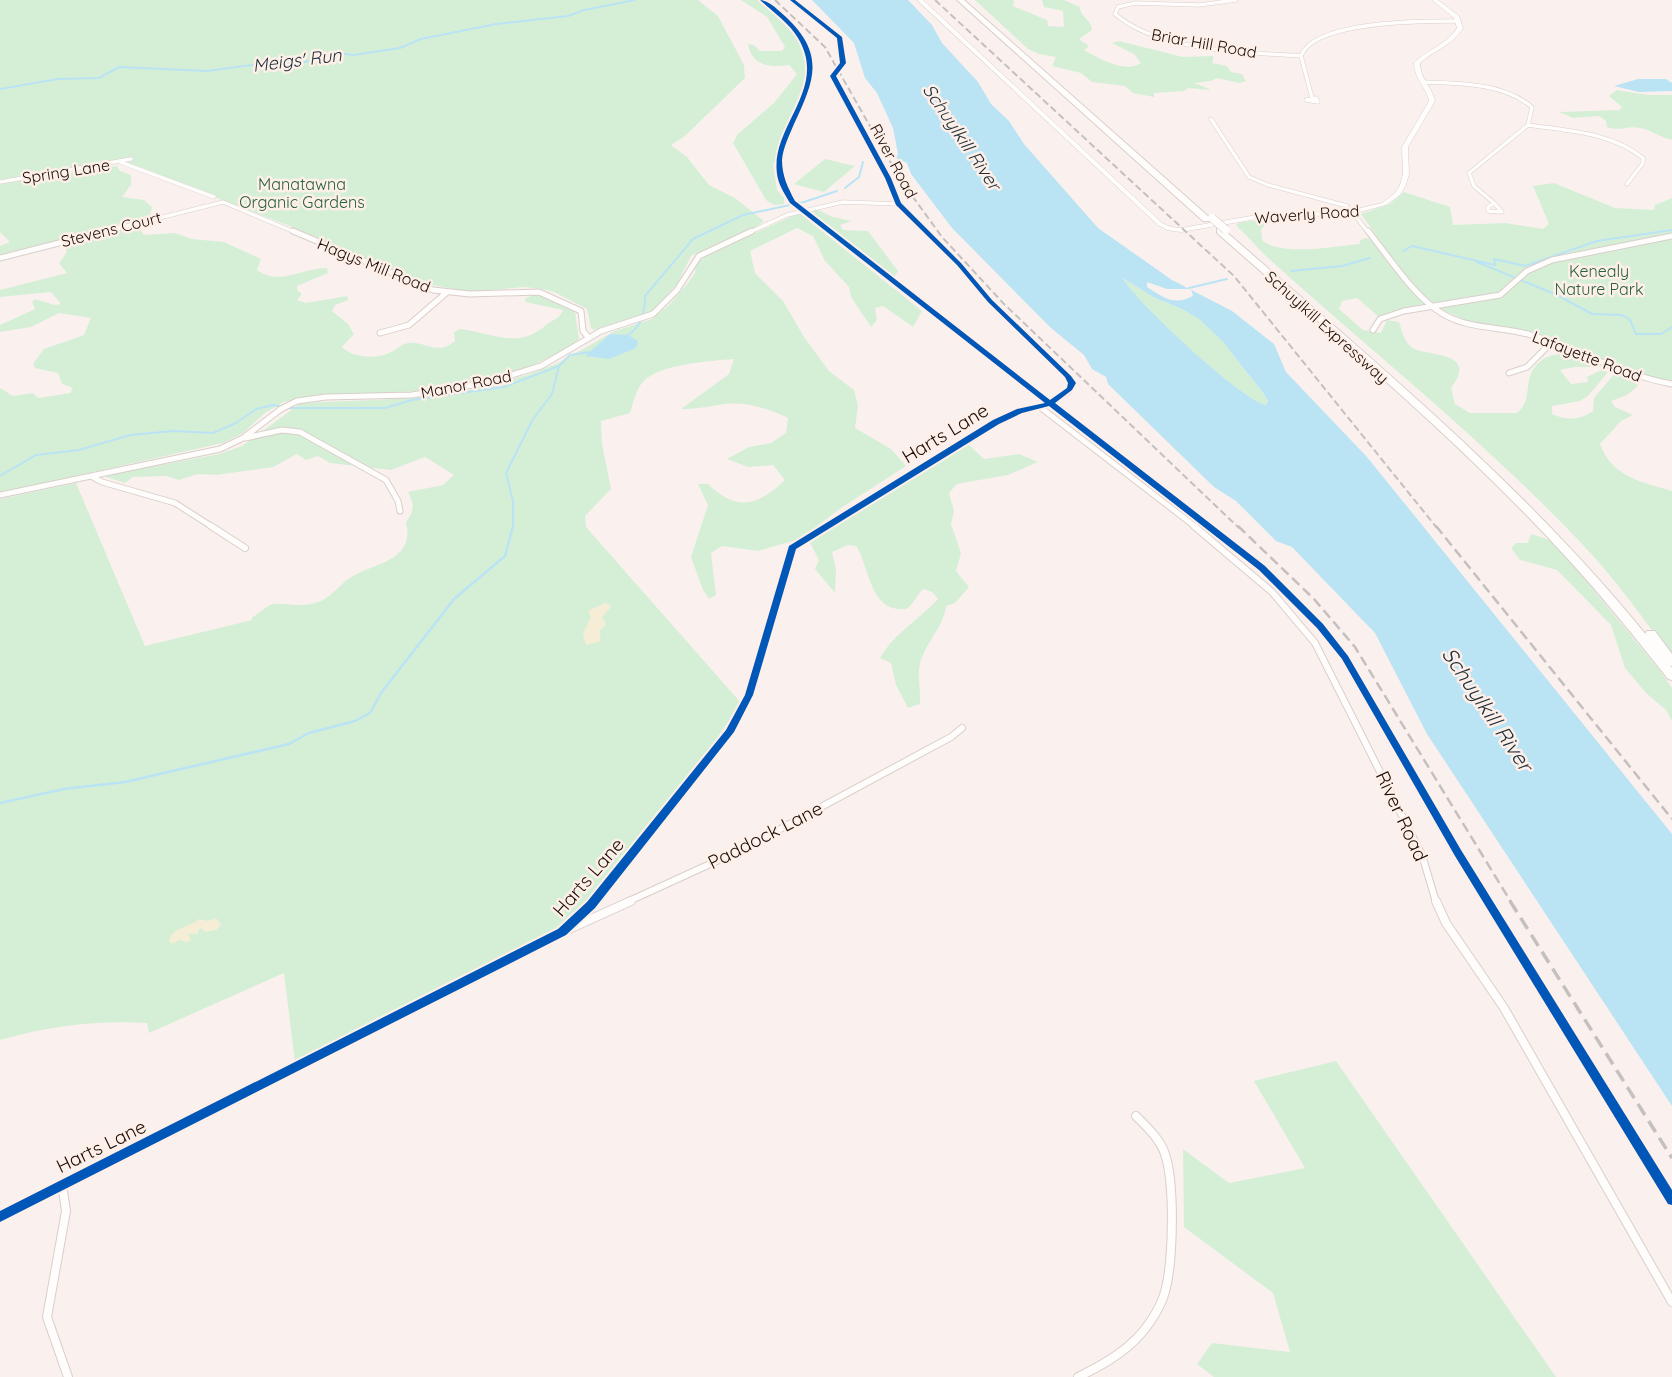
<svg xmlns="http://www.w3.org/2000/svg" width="1672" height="1377" viewBox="0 0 1672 1377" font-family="Quicksand,sans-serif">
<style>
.green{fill:#d5efd7}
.sand{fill:#f6edd7}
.water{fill:#bae3f4;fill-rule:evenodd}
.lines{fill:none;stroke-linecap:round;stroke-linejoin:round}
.stream-far1{stroke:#bae3f4;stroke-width:2}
.stream{stroke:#bae3f4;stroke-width:2.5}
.street-far3-casing{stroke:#d9ceca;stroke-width:4.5}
.street-far2-casing{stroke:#d9ceca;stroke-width:7}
.street-far1-casing{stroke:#d9ceca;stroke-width:8}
.street-casing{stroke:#d9ceca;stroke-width:10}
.secondary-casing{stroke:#d9ceca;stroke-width:1}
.highway-casing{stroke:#d9ceca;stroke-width:2}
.street-far3{stroke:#fefdfc;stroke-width:3.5}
.street-far2{stroke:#fefdfc;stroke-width:5}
.street-far1{stroke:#fefdfc;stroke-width:6}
.street{stroke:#fefdfc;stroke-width:8}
.secondary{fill:#fefdfc;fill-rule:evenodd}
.highway{fill:#fefdfc;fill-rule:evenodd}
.rail-far2{stroke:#c3c0be;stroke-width:2;stroke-dasharray:7 3.5;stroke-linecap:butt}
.rail-far1{stroke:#c3c0be;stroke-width:2.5;stroke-dasharray:10 5;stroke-linecap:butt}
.rail{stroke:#c3c0be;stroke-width:3.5;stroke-dasharray:13 7;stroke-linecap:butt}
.highway-bridge-casing{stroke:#d9ceca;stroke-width:9;stroke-linecap:butt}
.highway-bridge{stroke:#fefdfc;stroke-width:8}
.cycleway-casing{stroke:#ffefe9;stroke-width:4}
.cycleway{fill:#0057b8;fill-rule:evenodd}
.labels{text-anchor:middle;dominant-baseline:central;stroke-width:5;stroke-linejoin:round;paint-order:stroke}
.far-street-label{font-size:16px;fill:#1a0e08;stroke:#ffefe9}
.far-park-label{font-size:16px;fill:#26623b;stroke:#ffefe9}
.far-water-label{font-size:18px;font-style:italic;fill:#1c3039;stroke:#ffefe9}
.street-label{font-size:19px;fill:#1a0e08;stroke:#ffefe9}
.water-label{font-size:21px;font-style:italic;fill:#1c3039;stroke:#ffefe9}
</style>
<rect width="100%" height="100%" fill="#faf1ee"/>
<path class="green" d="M0,0H698L718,16L744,65L745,78L685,136L671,145L687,157L709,185L735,198L764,221L754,229L691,256L677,284L652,311L594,330L591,328L587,309L554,292L542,289L524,287L469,292L422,283L295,228L120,161L0,181Z
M741,0H758L784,21L802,45L807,61L804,87L773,165L777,190L784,198V204L774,205L766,200L733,143L738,134L774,103L797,74L789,65C769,68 751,65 748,44L754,45L760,51H782L785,47L767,17Z
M975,0H1014L1013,6L1047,20L1048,26L1064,27L1063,11L1044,7L1042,0H1064L1080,7C1080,17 1092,20 1092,30L1079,39L1089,46L1084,50C1098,58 1126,74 1141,63L1134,54L1112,43L1119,41L1183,57L1212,56L1214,57L1212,63L1227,66L1231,72L1242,74L1246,81L1239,83L1217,78L1211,81L1194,83L1212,90L1188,88L1184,91L1154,93V97L1133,93L1125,86L1092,82L1081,73L1052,66L1056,57L1039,54L1028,49Z
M1617,90L1648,95H1672V140C1660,137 1651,130 1640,128C1628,125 1620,132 1607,127L1606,121L1599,116L1573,118L1559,112L1620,110L1622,107L1609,96Z
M825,159L855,166L824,192L794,184Z
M117,166L120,171L131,175V185L122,197L144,200L152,207L150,217L0,255V246L10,242L0,232V184Z
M1554,183L1615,208L1654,210L1655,205L1672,198V382L1614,367L1541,335L1469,322L1441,309L1416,306L1379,317L1357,298L1342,301L1339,309L1363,330L1381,333L1387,320L1399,322C1402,330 1403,339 1410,346C1421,358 1481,348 1451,388L1455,404L1470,413H1517C1529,403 1526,391 1530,377C1540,345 1580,351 1601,367H1575L1560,370L1571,384L1588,382L1587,377L1601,370L1608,372L1588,396L1580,401L1552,406V414C1568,421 1579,420 1593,411L1594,398L1614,374L1637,381L1638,386L1627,395L1611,401L1615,407L1633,415L1621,421L1600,444C1612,477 1642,482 1672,491V657C1643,619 1615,578 1582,544C1485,441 1372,352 1267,257L1236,225L1241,222L1296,217L1268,223L1261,229L1262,240C1281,257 1335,246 1360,244V240L1366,238L1381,242L1361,214L1390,204L1404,192L1450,207L1453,225L1505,223L1543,229L1549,224L1533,186Z
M818,210L833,217L852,221L840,225L843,230L868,231L898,271L895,276L891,277L806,211Z
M799,213L922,311L913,327L883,306L875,308L877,320L871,327L851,297L849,287L825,261L813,236L797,228L750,251L755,273L783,301L804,337L829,371L854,390L858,406L855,428L891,449L906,466L841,508L800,539L758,551L722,546L711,553L716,595L709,599L703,590L691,557L708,505L698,484H708C737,512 758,506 785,480L773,465L748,467L727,459L749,447L771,443L786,433L788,418C767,408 743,400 719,405C705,407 695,409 681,409L729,374L734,359C711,361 658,364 643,382C636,389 633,404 630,413L601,421L602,444L611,489L585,516L586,527L741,703L703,759L602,884L558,929L447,983L295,1063L284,973L149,1033L147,1023C97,1020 49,1026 0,1040V499L76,483L145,646L252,620V617C259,614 264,608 270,605C281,601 301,609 318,602C330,598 338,587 348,579C370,563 416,563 406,522C414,511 415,505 408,492L443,485L454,475L425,457L391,470L330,463L318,456L306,460L297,454L273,467L216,475L198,474L179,480L166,476L133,477L125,483L103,476L219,454L242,446L301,403L394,399L461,392L527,375L558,363L615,331L652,319L669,305L688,283L695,273L696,263L713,252Z
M132,227L139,228L144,235L175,233L192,239L224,242L261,259L257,270C280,287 303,267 327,268L328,273L297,286V290L302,294L297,300L306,303L347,296L348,300L335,305L332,311L348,324L354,334L342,347C352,358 376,359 389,353C395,351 401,344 408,343C425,341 437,356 455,341L454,332L460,329C494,333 518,350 546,325C553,319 559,320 563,310L525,302L526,298L536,294L575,312L579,339L573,345L528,368L478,381L420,391L304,397L284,402L265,413L243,433L223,443L0,493V388L13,396L33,393L38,398L70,393L73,388L62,384L58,373L35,368L33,364L44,349L84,335L91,318L59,313L31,327L0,332V325L35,309L32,302L35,299L55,305L61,304L51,292L0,297V290L67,273L59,263L67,252L64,244Z
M1123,278L1153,297L1182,309L1199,319L1223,342L1264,394L1268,401L1266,405C1243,402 1132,300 1123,278Z
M968,444L984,459L1019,454L1038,462L1008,475L957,484L949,493L954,511L951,524L961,553L956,571L969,587L955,603L946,606C944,627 925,643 920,664C917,675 921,691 920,704L908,708L896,685L891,663L880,658C894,633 919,620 938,599L932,592L923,589C918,594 914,602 909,607C906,610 902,609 898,609C869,606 869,565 856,546L848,545L832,552L836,569L835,593L815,569L819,560L808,539Z
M1531,534L1553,541L1661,672L1672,688V721L1666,710L1646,693L1625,668L1611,625L1557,570L1520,560L1511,548L1516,543H1528Z
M1336,1061L1556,1377H1214L1197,1364L1212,1343L1290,1352L1273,1293L1184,1227L1183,1149L1229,1183L1305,1168L1254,1081Z"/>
<path class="sand" d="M605,603L612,606L602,617L606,624L599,631L601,641L586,645L583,634L591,616L588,611Z
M216,918L221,925L216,930L206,932L200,928L197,934H188L191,939L188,942L179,940L172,944L169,941C172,927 190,928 199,919L208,921Z"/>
<path class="water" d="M812,0H908L932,25L942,43L978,82L991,104L1009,121L1024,144L1098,228L1172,280L1232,311L1274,344L1286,372L1367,457L1672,834V1106L1427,734L1375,633L1292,547L1276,541L1236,501L1214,487L1108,384L1106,377L1092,369L1084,355L1051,328L952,228L911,174L907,163L896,158L898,154L893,128L877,93L865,78L854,43ZM1123,278L1153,297L1182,309L1199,319L1223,342L1264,394L1268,401L1266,405C1244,402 1133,300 1123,278ZM1147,282L1167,289H1191L1193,296C1174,306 1164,298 1147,287Z
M1638,79H1666L1672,83V91L1639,92L1614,86Z
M610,334L628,335L638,341L636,348L609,359L585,356Z"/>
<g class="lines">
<path class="stream-far1" d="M0,89L58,79L99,78L119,67L207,71L283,61L297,64L338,53L353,55L400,48L421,39L496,24L568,16L584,10L635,0
M845,188L859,177L863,162
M1403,251L1412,246L1495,265L1494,259L1525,266L1597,241L1672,230
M1477,262L1557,295L1592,314L1622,315L1630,320L1636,334H1661L1672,327
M1291,271L1342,266L1370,258
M1189,288L1227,279
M628,335C642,326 645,312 645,296L693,239L743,215L804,202L837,191
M288,408H385L412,400L504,387L559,366
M0,476L36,455L79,450L130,435L173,431L213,433L236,423L256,409L273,405L282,407
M513,528V501L506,473L533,419L552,394L559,366L570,355L590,352"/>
<path class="stream" d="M0,803L64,789L125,782L289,744L309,733L355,721L370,713L381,693L454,599L505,556L513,526"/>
<defs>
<path id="street-far3" d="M792,0L839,37L843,63L833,76L888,178L898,204L928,233
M1236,0L1199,5L1135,3L1118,7L1115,14C1159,52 1245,52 1301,56
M1423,82C1459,83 1503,83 1532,107L1528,125L1469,173L1474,186L1494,203
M1312,98L1301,56C1314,20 1426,21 1459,21
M1316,98L1318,102L1306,100Z
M1211,119L1249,177L1268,185L1347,206L1369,233
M1528,125C1567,131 1611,132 1643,158V163L1627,184
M120,162L214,197
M0,182L131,159
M1494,203L1502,212L1488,211V207Z
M99,233L223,202L297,233
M748,233L787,215L843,202L898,204"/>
<path id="street-far2" d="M293,231L433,290L470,294L539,292L581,311L583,331L589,338
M926,231L959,264L990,301L1071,379L1069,391L1051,403
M1368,231C1389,257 1415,298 1443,314C1470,330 1502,326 1531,335C1579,350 1622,375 1672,384
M0,258L106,231
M1373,330L1380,319L1404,311L1500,295L1527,271L1552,260L1672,236
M380,333L409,325L446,293
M1509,373L1527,367L1552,342
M1040,407L1197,528
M245,438L282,430L300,432L386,480L398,501L400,511
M91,476L102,482L175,503L214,528
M0,495L220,449L243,438L281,409L297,401L326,397L412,395L485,383L541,366L601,331L653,314L677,290L699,256L752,231
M824,528L996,422L1020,411L1045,405"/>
<path id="street-far1" d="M211,526L245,548
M1194,526L1272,592L1315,643L1422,855L1436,902
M593,902L730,732L749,695L792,548L827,526
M627,902L745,848L951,737L962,728"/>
<path id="street" d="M1436,901L1446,923L1504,1008L1672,1302
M569,929L631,901
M62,1184L66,1211L47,1317L68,1377
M0,1217L562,932L594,901
M1078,1377C1105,1364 1133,1348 1150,1322C1157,1312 1163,1301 1166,1288C1173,1258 1175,1184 1165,1154C1160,1139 1147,1127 1136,1116"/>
<path id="secondary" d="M917,0H923L1162,223L1171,227L1181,228L1257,215L1352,210L1382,203L1395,193L1400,185L1403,174L1402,147L1429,101C1426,87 1414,78 1414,63C1427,49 1447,45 1457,28L1454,18L1432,0H1438L1459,16L1463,28C1452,46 1434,50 1420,63C1420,78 1432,87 1435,101L1408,147L1409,174L1406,185L1400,195L1386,205L1352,214L1257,219L1181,232L1167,230L1158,225Z"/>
<path id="highway" d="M957,0H964L1209,217V221H1203Z
M1217,229H1223C1370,358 1523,483 1647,636L1645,634L1647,631H1655L1672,654V666L1670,665L1672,668V680L1668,679C1635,637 1602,596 1566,557C1459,440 1336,338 1217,233Z"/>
</defs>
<use href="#street-far3" class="street-far3-casing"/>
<use href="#street-far2" class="street-far2-casing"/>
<use href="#street-far1" class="street-far1-casing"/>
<use href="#street" class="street-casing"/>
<use href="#secondary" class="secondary-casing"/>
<use href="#highway" class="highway-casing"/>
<use href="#street-far3" class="street-far3"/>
<use href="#street-far2" class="street-far2"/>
<use href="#street-far1" class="street-far1"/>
<use href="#street" class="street"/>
<use href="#secondary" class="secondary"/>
<use href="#highway" class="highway"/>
<path class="rail-far2" d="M775,0L825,47L900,179L942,237L1004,304L1239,528
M935,0L1234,276L1437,528"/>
<path class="rail-far1" d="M1238,526L1314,599L1355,647L1511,902
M1436,526L1672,819"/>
<path class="rail" d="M1510,901L1672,1158"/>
<defs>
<path id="highway-bridge" d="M1212,218L1226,230"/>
</defs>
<use href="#highway-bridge" class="highway-bridge-casing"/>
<use href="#highway-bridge" class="highway-bridge"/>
<defs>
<path id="cycleway" d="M760,0C769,0 779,11 786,17C826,55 814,81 794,124C789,136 783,148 782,160C782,176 788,188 795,201L1050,400L1067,388L1068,383L1065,377L988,302L957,265L896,205L885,178L830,76L840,63L837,38L790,0H795L842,37L846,63L836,76L891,178L901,203L961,263L992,300L1071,376L1076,383L1072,390L1055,403L1265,566L1323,624L1348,656L1461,850L1672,1190V1205L1668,1204L1455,856L1342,659L1317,628L1259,570L1049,406L1022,413L999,424L796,549L753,695L734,732L595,908L566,935L0,1222V1211L558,929L587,902L726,730L745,695L789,546L993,420L1017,409L1045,403L790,203C786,196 780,187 778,179C766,128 830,91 798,38C789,23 773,12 760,0Z"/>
</defs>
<use href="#cycleway" class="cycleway-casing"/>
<use href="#cycleway" class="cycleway"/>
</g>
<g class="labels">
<g class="far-street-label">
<text transform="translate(1204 43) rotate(10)">Briar Hill Road</text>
<text transform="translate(894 161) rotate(62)">River Road</text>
<text transform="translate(66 171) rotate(-9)">Spring Lane</text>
<text transform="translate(1307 214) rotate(-4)">Waverly Road</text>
<text transform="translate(111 229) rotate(-14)">Stevens Court</text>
<text transform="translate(374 265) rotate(22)">Hagys Mill Road</text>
<text transform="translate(1327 327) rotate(42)">Schuylkill Expressway</text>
<text transform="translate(1587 356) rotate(21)">Lafayette Road</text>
<text transform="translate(466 384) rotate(-11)">Manor Road</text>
</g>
<g class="far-park-label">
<text x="302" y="184">Manatawna<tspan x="302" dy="18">Organic Gardens</tspan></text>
<text x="1599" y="271">Kenealy<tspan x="1599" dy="18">Nature Park</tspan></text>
</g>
<g class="far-water-label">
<text transform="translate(297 60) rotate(-7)">Meigs' Run</text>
<text transform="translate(962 137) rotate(56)">Schuylkill River</text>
</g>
<g class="street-label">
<text transform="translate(945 433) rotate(-31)">Harts Lane</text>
<text transform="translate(1402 816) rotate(65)">River Road</text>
<text transform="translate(765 835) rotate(-27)">Paddock Lane</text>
<text transform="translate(588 877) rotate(-49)">Harts Lane</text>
<text transform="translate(101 1146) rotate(-26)">Harts Lane</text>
</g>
<g class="water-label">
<text transform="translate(1488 709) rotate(56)">Schuylkill River</text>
</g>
</g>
</svg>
